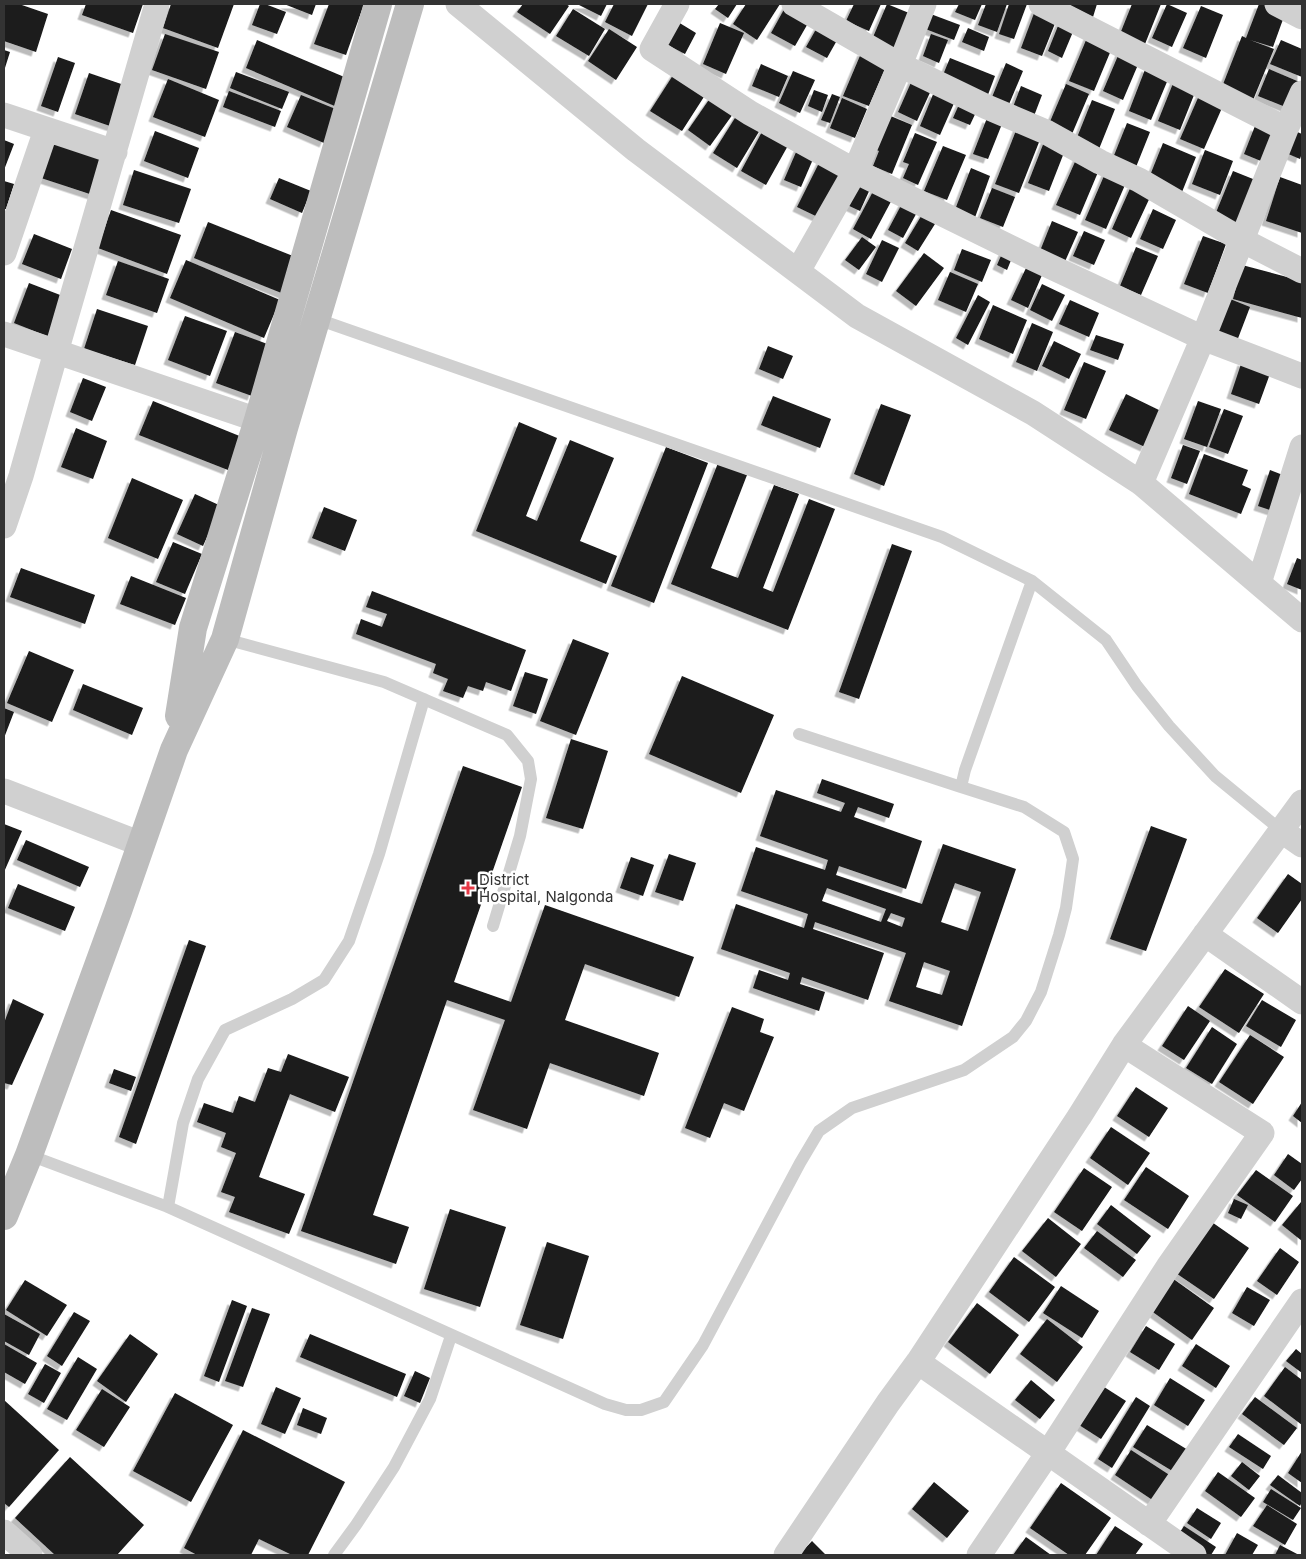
<svg xmlns="http://www.w3.org/2000/svg" width="1306" height="1559" viewBox="0 0 1306 1559" font-family="Inter,sans-serif">
<style>
.building{fill:#1a1a1a;fill-rule:evenodd;filter:url(#shadow)}
.lines{fill:none;stroke-linecap:round;stroke-linejoin:round}
.lane{stroke:#d0d0d0;stroke-width:12}
.street{stroke:#d0d0d0;stroke-width:25}
.secondary{stroke:#bdbdbd;stroke-width:28}
.poi-dot{fill:#e63946;stroke:#fff;stroke-width:2}
.labels{text-anchor:middle;dominant-baseline:central;stroke-width:5;stroke-linejoin:round;paint-order:stroke}
.poi-label{font-size:15px;fill:#333;stroke:#fff;text-anchor:start}
</style>
<defs>
<filter id="shadow"><feDropShadow dx="-4.5" dy="4.5" stdDeviation="0" flood-color="#0004"/></filter>
</defs>
<rect width="100%" height="100%" fill="#fff"/>
<path class="building" d="M4,4H19L48,14L36,52L4,41Z
M86,4H143L133,33L82,15Z
M171,4H234L218,48L163,28Z
M260,4H265L286,12L277,34L252,25Z
M284,4H316L312,15Z
M329,4H364L346,55L314,44Z
M523,4H566L569,6L550,34L517,12Z
M577,4H607L601,16Z
M614,4H648L632,36L605,22Z
M719,4H737L728,18L715,9Z
M746,4H780L757,40L733,24Z
M787,4L811,18L795,46L771,33Z
M854,4H881L869,31L846,21Z
M887,4L909,13L893,52L871,42Z
M959,4H982L975,20L955,12Z
M986,4H1007L997,32L978,25Z
M1009,4H1027L1014,39L999,34Z
M1067,4H1097L1093,17Z
M1132,4H1161L1145,44L1120,34Z
M1167,4L1187,13L1172,47L1152,38Z
M1259,4H1267L1286,11L1273,47L1250,40L1274,49L1251,105L1220,92L1242,36L1246,38Z
M1201,6L1223,15L1206,58L1183,48Z
M1036,8L1058,16L1042,56L1021,48Z
M573,9L605,29L589,56L556,36Z
M928,13L960,25L954,40L923,28Z
M1060,21L1075,27L1062,58L1048,51Z
M678,22L696,33L685,54L666,44Z
M720,23L744,33L726,74L703,64Z
M819,24L840,35L827,58L806,47Z
M968,28L989,37L984,51L962,42Z
M609,29L637,47L616,80L588,61Z
M1089,33L1114,43L1094,91L1069,81Z
M165,34L219,52L206,89L152,70Z
M931,34L948,40L939,63L923,56Z
M257,40L349,79L337,107L246,68Z
M1281,40L1302,49V77L1270,64Z
M4,50L10,52L4,71Z
M862,51L888,62L869,106L843,96Z
M1120,51L1140,60L1123,100L1103,91Z
M58,57L75,63L58,112L41,106Z
M950,58L995,76L986,100L940,82Z
M1006,63L1023,71L1007,109L990,102Z
M761,64L788,76L779,97L752,86Z
M1146,67L1169,77L1151,120L1129,111Z
M677,69L709,89L682,131L650,111Z
M1269,69L1302,83L1293,110L1258,96Z
M793,71L815,80L800,113L779,103Z
M236,72L289,92L282,109L230,88Z
M89,73L127,86L113,127L75,114Z
M1176,76L1198,85L1180,130L1158,121Z
M913,78L933,86L917,121L898,112Z
M168,79L219,100L205,137L153,117Z
M1066,84L1089,94L1072,134L1049,124Z
M1021,86L1042,95L1034,116L1013,107Z
M814,90L828,95L822,112L808,106Z
M229,91L281,111L275,127L223,107Z
M715,91L738,107L710,146L688,130Z
M1201,91L1225,101L1204,149L1180,139Z
M934,92L955,101L940,135L920,126Z
M832,94L840,97L830,123L821,120Z
M301,95L338,110L324,143L287,127Z
M842,98L867,109L855,138L830,128Z
M961,100L978,108L970,125L953,118Z
M1092,100L1115,109L1097,154L1074,145Z
M740,110L763,125L737,168L713,153Z
M881,112L912,125L892,174L873,166L879,151L867,146Z
M987,118L1002,124L988,159L973,154Z
M1019,123L1043,132L1019,193L995,184Z
M1127,123L1150,132L1134,172L1111,163Z
M1255,126L1273,133L1261,161L1244,154Z
M764,128L790,142L766,185L741,171Z
M155,131L199,148L188,178L144,161Z
M1295,131L1302,134V153L1300,159L1286,153Z
M915,133L937,142L918,185L903,178L909,164L903,162Z
M52,137L109,156L96,196L38,177Z
M1046,137L1067,145L1049,191L1028,183Z
M4,140L14,144L4,170Z
M800,143L817,150L801,187L784,180Z
M1163,143L1196,157L1182,192L1149,178Z
M943,146L966,155L947,200L924,191Z
M1205,150L1233,161L1220,195L1192,184Z
M1078,155L1101,165L1080,215L1056,205Z
M821,159L846,171L822,219L797,207Z
M971,168L990,176L973,223L953,215Z
M1107,169L1128,178L1106,229L1085,220Z
M134,170L191,189L179,223L123,205Z
M1233,171L1258,181L1240,225L1215,215Z
M1280,177L1302,185V233L1266,221Z
M279,178L311,191L302,213L270,199Z
M852,178L871,187L860,211L841,202Z
M4,181L14,184L6,209H4Z
M877,184L895,194L871,239L853,229Z
M1132,184L1152,193L1131,238L1112,229Z
M992,188L1015,197L1003,227L980,218Z
M906,196L921,205L903,238L888,230Z
M926,208L940,216L918,251L905,243Z
M1153,209L1176,220L1163,249L1140,239Z
M111,210L181,235L167,274L98,248Z
M1052,221L1078,232L1063,266L1038,256Z
M208,222L298,258L284,294L194,258Z
M1084,231L1105,240L1094,265L1073,256Z
M34,234L72,249L61,279L22,264Z
M1203,236L1226,244L1208,293L1184,284Z
M862,237L876,247L859,270L845,260Z
M882,240L899,248L882,282L866,274Z
M1136,247L1158,256L1141,295L1120,286Z
M962,249L991,260L982,282L954,270Z
M1004,249L1014,253L1007,270L997,265Z
M924,253L944,268L916,306L896,291Z
M186,260L280,300L264,338L170,298Z
M118,261L169,279L157,313L106,295Z
M1242,265L1302,281V318L1233,299Z
M1026,268L1042,275L1028,308L1011,300Z
M950,272L978,284L966,312L938,300Z
M29,283L68,298L52,338L14,323Z
M1042,284L1065,295L1052,321L1030,310Z
M978,295L990,302L968,345L956,338Z
M1225,297L1250,307L1237,341L1212,331Z
M1070,300L1099,313L1089,337L1059,324Z
M993,305L1027,320L1013,354L979,339Z
M97,309L148,326L135,365L84,349Z
M185,316L227,331L210,376L168,360Z
M1032,323L1053,332L1037,371L1016,362Z
M235,332L270,345L252,396L216,383Z
M1096,335L1124,344L1118,360L1090,350Z
M1054,341L1081,354L1069,379L1042,366Z
M768,346L793,356L783,379L759,369Z
M1242,361L1271,371L1259,404L1231,394Z
M1084,362L1106,371L1086,419L1064,410Z
M83,378L106,387L92,421L70,412Z
M1126,394L1161,411L1145,447L1109,430Z
M773,396L831,419L820,448L761,425Z
M153,401L242,437L228,470L139,435Z
M1198,401L1221,409L1207,447L1184,439Z
M881,404L911,415L884,486L854,474Z
M1224,409L1243,416L1228,454L1209,447Z
M519,422L557,438L526,516L537,521L570,440L614,458L580,541L617,556L606,584L476,531Z
M76,428L107,441L93,479L61,467Z
M1183,445L1200,451L1187,484L1171,478Z
M666,447L708,463L654,603L611,586Z
M1204,454L1248,470L1242,485L1251,489L1241,514L1189,494Z
M718,463L747,475L711,568L738,578L774,485L799,494L763,588L773,592L809,499L835,509L788,630L671,584Z
M1270,470L1288,477L1276,512L1258,506Z
M132,478L183,500L158,559L108,538Z
M195,494L221,506L203,546L177,534Z
M324,507L357,520L345,551L312,538Z
M173,542L202,554L185,594L156,582Z
M892,544L912,551L859,699L839,692Z
M1297,558L1302,560V590L1287,584Z
M21,568L95,595L85,624L10,597Z
M131,576L186,598L175,625L120,604Z
M372,591L526,650L511,691L486,682L483,691L468,686L463,698L443,691L448,679L433,673L436,664L356,634L361,619L382,627L387,614L366,607Z
M573,639L609,653L576,735L540,721Z
M29,651L74,670L52,722L7,703Z
M525,672L548,679L536,714L513,706Z
M682,676L774,715L741,793L649,754Z
M83,684L143,708L132,735L73,710Z
M4,708L14,712L4,738Z
M571,739L608,751L583,829L546,818Z
M463,766L522,787L454,982L511,1002L545,905L694,957L679,997L585,964L565,1020L659,1053L644,1096L550,1063L527,1129L473,1110L505,1020L447,1000L373,1215L409,1227L396,1264L301,1231Z
M822,779L894,804L889,818L858,807L854,817L922,841L906,889L839,866L836,875L922,904L943,844L1016,869L962,1026L889,1001L906,953L815,922L813,929L884,953L868,1000L802,977L800,984L825,992L819,1011L753,988L759,970L788,980L790,973L721,949L736,904L804,928L808,914L741,891L756,847L825,870L828,860L760,836L776,790L841,812L845,803L817,793ZM955,883L981,892L968,931L941,922ZM827,888L886,909L881,922L822,901ZM891,913L905,918L902,927L887,921ZM924,962L950,971L942,995L916,987Z
M4,824L22,831L4,872Z
M1151,826L1187,839L1146,951L1110,939Z
M26,840L89,867L80,887L17,860Z
M669,854L696,863L683,901L655,892Z
M631,857L654,865L643,896L620,888Z
M1288,874L1302,884V899L1278,933L1257,918Z
M18,884L75,907L65,931L8,908Z
M189,940L206,946L136,1144L119,1137Z
M1225,969L1264,994L1239,1033L1199,1007Z
M13,999L44,1014L12,1085L4,1083V1023Z
M1262,1000L1296,1020L1281,1047L1246,1026Z
M1188,1006L1210,1021L1184,1060L1162,1046Z
M732,1007L764,1019L760,1032L774,1037L744,1111L724,1103L710,1138L685,1128Z
M1212,1027L1237,1044L1212,1084L1186,1068Z
M1250,1035L1284,1057L1253,1104L1219,1082Z
M288,1054L349,1077L335,1112L290,1094L259,1177L305,1194L289,1234L229,1212L235,1197L221,1192L236,1153L221,1147L226,1133L197,1122L204,1103L233,1113L239,1096L255,1102L268,1068L281,1072Z
M114,1069L136,1077L131,1091L109,1083Z
M1136,1087L1168,1108L1149,1137L1117,1116Z
M1302,1102V1123L1293,1116Z
M1111,1127L1150,1153L1128,1185L1090,1158Z
M1288,1154L1302,1164V1179L1294,1190L1274,1175Z
M1146,1167L1189,1196L1168,1229L1124,1200Z
M1084,1168L1112,1187L1082,1231L1054,1212Z
M1256,1170L1293,1196L1275,1222L1237,1195Z
M1234,1199L1248,1205L1241,1219L1228,1213Z
M1301,1202L1302,1204V1241L1282,1225Z
M1111,1205L1151,1236L1137,1254L1097,1224Z
M450,1209L506,1227L480,1307L424,1289Z
M1048,1218L1081,1244L1056,1277L1022,1251Z
M1206,1218L1249,1248L1214,1299L1170,1269Z
M1097,1231L1136,1260L1123,1277L1084,1248Z
M547,1242L589,1256L563,1339L520,1325Z
M1280,1248L1299,1262L1277,1295L1257,1281Z
M1014,1257L1055,1287L1029,1322L989,1292Z
M1172,1278L1214,1308L1192,1340L1150,1310Z
M25,1280L67,1305L47,1336L6,1310Z
M1061,1286L1099,1311L1082,1338L1043,1313Z
M1247,1287L1270,1300L1254,1326L1232,1313Z
M232,1300L247,1306L219,1382L204,1376Z
M977,1303L1019,1335L990,1374L948,1342Z
M252,1308L270,1314L243,1387L225,1381Z
M74,1312L90,1321L62,1366L47,1356Z
M4,1314L40,1334L29,1355L4,1341Z
M1047,1319L1083,1347L1057,1382L1020,1354Z
M1146,1326L1175,1344L1159,1370L1130,1352Z
M130,1334L158,1354L126,1402L97,1381Z
M310,1334L406,1374L397,1397L300,1357Z
M4,1344L37,1363L25,1384L4,1372Z
M1196,1344L1230,1366L1216,1388L1182,1366Z
M1296,1349L1302,1354V1373L1286,1361Z
M78,1357L97,1369L67,1420L47,1409Z
M45,1364L61,1373L44,1403L28,1394Z
M1285,1367L1302,1380V1425L1264,1396Z
M415,1371L430,1378L420,1403L404,1396Z
M1170,1378L1205,1400L1188,1426L1154,1405Z
M1031,1380L1055,1400L1040,1419L1015,1400Z
M1101,1385L1126,1401L1101,1439L1076,1423Z
M276,1387L301,1398L285,1434L261,1424Z
M102,1389L130,1407L104,1447L76,1430Z
M175,1393L233,1425L191,1502L133,1471Z
M1136,1397L1150,1406L1112,1468L1098,1459Z
M1255,1397L1297,1428L1284,1445L1242,1414Z
M4,1400L59,1450L9,1507L4,1503Z
M303,1408L327,1418L321,1434L297,1425Z
M1147,1425L1188,1450L1174,1472L1133,1447Z
M243,1430L345,1482L308,1555H292L259,1539L251,1555H197L184,1548Z
M1238,1434L1271,1456L1263,1469L1229,1447Z
M1131,1450L1174,1478L1157,1503L1115,1475Z
M1302,1451V1483L1288,1473Z
M70,1457L144,1525L117,1555H55L15,1518Z
M1242,1462L1260,1476L1249,1490L1231,1476Z
M1218,1472L1255,1498L1241,1517L1205,1491Z
M1278,1475L1302,1493V1502L1300,1506L1270,1485Z
M934,1482L969,1511L947,1538L912,1509Z
M1061,1483L1111,1518L1085,1555H1069L1030,1528Z
M1271,1489L1301,1508L1293,1520L1263,1502Z
M1267,1505L1297,1524L1285,1545L1253,1526Z
M1197,1508L1221,1523L1211,1539L1187,1523Z
M1115,1526L1143,1544L1135,1555H1096Z
M1184,1526L1216,1547L1211,1555H1196L1174,1541Z
M1237,1533L1258,1545L1252,1555H1225Z
M1026,1537L1051,1555H1013Z
M812,1541L826,1555H799Z
M1280,1545L1299,1555H1275Z"/>
<g class="lines">
<path class="lane" d="M317,319L942,537L1032,581L1106,640L1137,686L1169,726L1215,776L1282,831
M225,639L384,682L507,735L528,761L531,779L520,836L493,926
M799,734L961,787
M29,1155L168,1207L605,1404L626,1410H641L664,1402L703,1345L800,1163L819,1131L852,1108L964,1070L1013,1037L1026,1021L1041,992L1059,935L1066,908L1073,859L1064,832L1024,807L961,787L965,770L1032,581
M168,1207L183,1123L198,1079L225,1030L292,999L324,980L349,941L379,854L424,699
M334,1555L356,1525L394,1467L430,1399L451,1336"/>
<path class="street" d="M458,4L636,150L857,316L1033,413L1141,483L1302,620
M677,4L652,49L750,113L855,171L1030,257L1203,338L1302,376
M794,4L900,65L987,107L1046,132L1100,162L1139,180L1242,240L1302,271
M1041,4L1286,129
M1277,4L1302,17
M4,115L115,152
M4,253L46,130
M798,271L855,171L900,65L924,4
M4,334L258,420
M1141,483L1203,338L1286,129L1302,93
M4,526L21,476L56,352L157,4
M1259,583L1302,447
M4,791L141,844
M1282,831L1302,845
M1205,934L1302,1002
M918,1362L1194,1555
M1149,1524L1302,1301
M4,1532L30,1555
M786,1555L888,1403L918,1362L1079,1117L1124,1045L1302,802
M979,1555L1048,1453L1168,1267L1262,1133L1124,1045"/>
<path class="secondary" d="M179,716L193,628L258,420L378,4
M4,1216L29,1155L118,911L174,750L225,639L284,428L410,4"/>
</g>
<path class="poi-dot" d="M465.5 880.5h5v5h5v5h-5v5h-5v-5h-5v-5h5z"/>
<g class="labels">
<g class="poi-label">
<text x="479" y="879">District<tspan x="479" dy="17">Hospital, Nalgonda</tspan></text>
</g>
</g>
<rect width="1306" height="1559" fill="none" stroke="#333333" stroke-width="10"/>
</svg>
